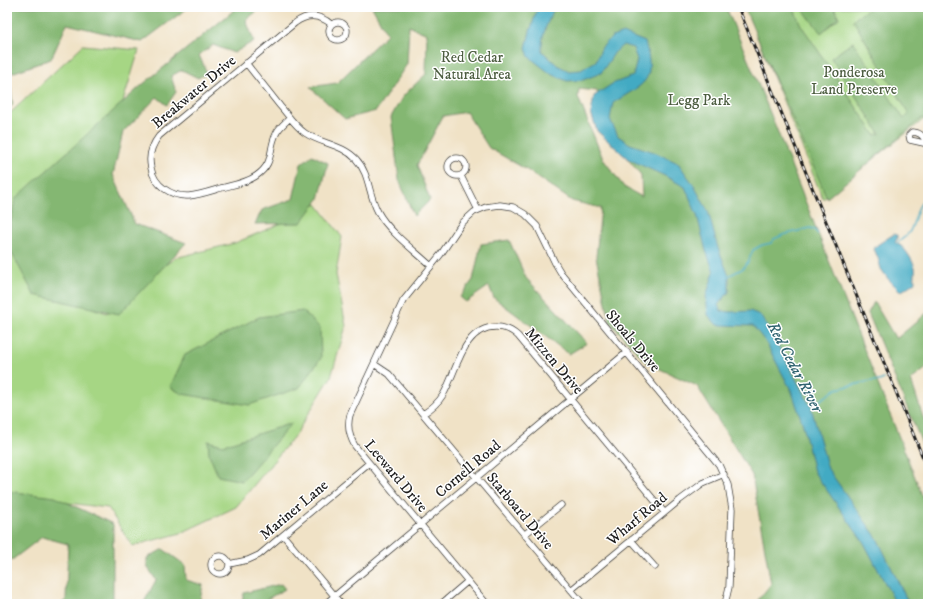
<svg xmlns="http://www.w3.org/2000/svg" width="935" height="611" viewBox="0 0 935 611" font-family="'IM FELL DW Pica',serif">
<style>
.green{fill:#a6d684;stroke:#617950}
.forest{fill:#84b772;stroke:#506a47;fill-rule:evenodd}
.water{fill:#43aac3;stroke:#306370}
.lines{fill:none;stroke-linecap:round;stroke-linejoin:round}
.stream{stroke:#43aac3;stroke-width:1.5}
.minor-casing{stroke:#3c3a36;stroke-width:7}
.minor{stroke:#fff;stroke-width:5.5}
.rail-casing{stroke:#1c1c1c;stroke-width:3}
.rail{stroke:#fff;stroke-width:1.5;stroke-dasharray:4.5;stroke-linecap:butt}
.labels{text-anchor:middle;dominant-baseline:central;stroke-width:3;stroke-linejoin:round;paint-order:stroke}
.park-label{font-size:15px;fill:#4c5d40;stroke:#fff}
.street-label{font-size:15px;fill:#1c1c1c;stroke:#fff}
.water-label{font-size:16px;font-style:italic;fill:#306370;stroke:#fff}
</style>
<rect width="100%" height="100%" fill="#fff"/>
<filter id="ink" filterUnits="userSpaceOnUse"><feTurbulence type="fractalNoise" baseFrequency=".025" numOctaves="2"/><feDisplacementMap in="SourceGraphic" scale="8" xChannelSelector="R" yChannelSelector="G"/><feConvolveMatrix kernelMatrix="1 2 1 2 8 2 1 2 1" color-interpolation-filters="sRGB"/></filter>
<filter id="wash" filterUnits="userSpaceOnUse"><feTurbulence type="fractalNoise" baseFrequency=".012" numOctaves="4" result="noise"/><feDisplacementMap in="SourceGraphic" scale="16" xChannelSelector="R" yChannelSelector="G"/><feGaussianBlur stdDeviation="0.9" result="paint"/><feColorMatrix in="noise" values="0 0 0 0 0 0 0 0 0 0 0 0 0 0 0 0 0 1.4 0 .05"/><feComposite in="paint" operator="in"/></filter>
<g filter="url(#wash)">
<rect width="100%" height="100%" fill="#f0e2c6"/>
<path class="green" d="M745,7H928V116L823,199Z
M83,45L139,50L62,298L107,313L140,284L175,258L235,243L289,220L317,204L342,237L336,274L346,326L331,377L296,434L236,507L181,533L132,546L108,508L37,499L7,491V116Z"/>
<path class="forest" d="M7,7H189L142,42L67,24L51,59L9,74L13,105L7,109Z
M238,7H262L246,20L254,41L234,53L213,45L199,55L207,73L198,78L182,70L171,76L176,92L167,105L157,97L123,132L113,175L135,224L186,243L119,314L34,295L7,244L15,199L142,85Z
M372,7H726L771,115L928,510V604H759L758,600L771,584L752,475L697,386L647,363L610,322L596,257L601,208L572,201L527,170L489,148L466,112L443,116L417,165L430,200L414,216L399,180L391,117L403,96L426,74L427,34L409,26L407,64L376,111L345,119L310,87L337,83L387,34ZM579,89L597,91L606,133L641,175L642,197L624,187L603,159L578,97Z
M744,7H793L801,25L875,135L880,134L831,58L853,42L904,119L909,114L853,20L871,7H928V122L922,118L827,198Z
M801,7H834L839,18L821,33Z
M312,155L328,163L319,199L301,223L255,224L262,210L293,199L301,164Z
M509,240L526,278L587,343L569,354L494,298L489,286L466,302L460,297L473,280L481,244Z
M874,302L896,339L928,312V367L911,380L923,417L928,425V458L868,313Z
M303,311L320,328L321,358L299,388L249,405L182,394L170,387L185,355L259,317Z
M292,423L242,481L218,476L209,454L208,441L223,445Z
M7,491L55,497L113,524V604H61L66,600L68,544L42,537L12,560L7,561Z
M163,549L185,565L186,580L203,585L200,600L203,604H143L156,580L147,566V558Z
M281,584L285,589L262,602L261,604H241L244,593Z"/>
<path class="water" d="M538,7H555C548,21 541,35 542,51L557,65L569,71L581,70L596,61L602,47L612,37L623,33L645,42C657,83 644,83 613,103L610,119L618,136L630,144L654,152L678,163L693,184L708,211L718,248L729,276V292L718,305L721,311L731,312L750,311L760,315L774,338L811,407L828,469L877,538L909,604H896L864,543L814,472L803,425L792,392L765,341L753,326L717,325L708,315L706,296L714,272L706,251L697,215L685,187L665,176L628,159L597,131L591,113L594,96L612,84L633,76L637,60L633,48L623,45L615,52L601,73L583,80L567,81L551,74L529,57L526,48L530,31Z
M894,234L897,235V239L895,243C897,244 899,244 901,246C905,248 914,263 915,267C916,273 914,277 915,282L902,291L899,290L888,279L881,269L878,258L874,249L877,245Z"/>
<g class="lines">
<path class="stream" d="M896,244C901,240 907,236 910,231C916,220 915,208 925,199
M728,276L742,269L748,262L753,250L762,245L771,243L774,239L783,235L810,228L814,229L818,234
M811,409V407L836,389L871,381H879L884,379"/>
</g>
</g>
<g filter="url(#ink)">
<g class="lines">
<defs>
<path id="minor" d="M329 31a9 9 0 1 1 18 0a9 9 0 1 1-18 0Z
M246,63C257,77 269,92 280,106C288,115 295,126 305,133C321,144 342,144 356,159C370,174 368,194 378,212C388,231 415,251 431,266
M290,118C285,123 279,127 276,134C268,150 275,163 256,176C246,183 233,185 221,188C211,191 199,195 189,196C171,197 154,185 151,168C148,156 152,145 159,136L295,23C307,14 319,14 331,24
M928,143C923,137 921,132 912,132L909,135L910,140L928,144
M448 167a9 9 0 1 1 18 0a9 9 0 1 1-18 0Z
M461,176L478,210
M374,364L389,374L583,604
M423,414C431,409 438,403 443,395C457,372 462,327 496,327C504,327 512,330 518,336L664,512
M283,535L341,604
M524,535L561,505
M631,540L655,567
M211 565a9 9 0 1 1 18 0a9 9 0 1 1-18 0Z
M229,564L248,560L259,555L369,463
M571,590L680,500L703,483L724,474
M325,604L627,352
M441,604L468,581
M487,604L355,446C349,436 347,426 350,415L403,301L441,254L462,223L474,212L486,207L500,205L513,207L525,214L537,226L555,263L561,273L719,465L728,485L732,509L729,587L725,604"/>
</defs>
<use href="#minor" class="minor-casing"/>
<use href="#minor" class="minor"/>
<defs>
<path id="rail" d="M738,7L928,470"/>
</defs>
<use href="#rail" class="rail-casing"/>
<use href="#rail" class="rail"/>
</g>
</g>
<g class="labels">
<g class="park-label">
<text x="472" y="57">Red Cedar<tspan x="472" dy="17">Natural Area</tspan></text>
<text x="854" y="72">Ponderosa<tspan x="854" dy="17">Land Preserve</tspan></text>
<text x="699" y="100">Legg Park</text>
</g>
<g class="street-label">
<text transform="translate(194 92) rotate(-40)">Breakwater Drive</text>
<text transform="translate(633 341) rotate(50)">Shoals Drive</text>
<text transform="translate(554 361) rotate(50)">Mizzen Drive</text>
<text transform="translate(468 469) rotate(-40)">Cornell Road</text>
<text transform="translate(396 476) rotate(50)">Leeward Drive</text>
<text transform="translate(294 510) rotate(-40)">Mariner Lane</text>
<text transform="translate(520 511) rotate(50)">Starboard Drive</text>
<text transform="translate(637 519) rotate(-40)">Wharf Road</text>
</g>
<g class="water-label">
<text transform="translate(795 367) rotate(62)">Red Cedar River</text>
</g>
</g>
<rect width="935" height="611" fill="none" stroke="#fff" stroke-width="24"/>
</svg>
